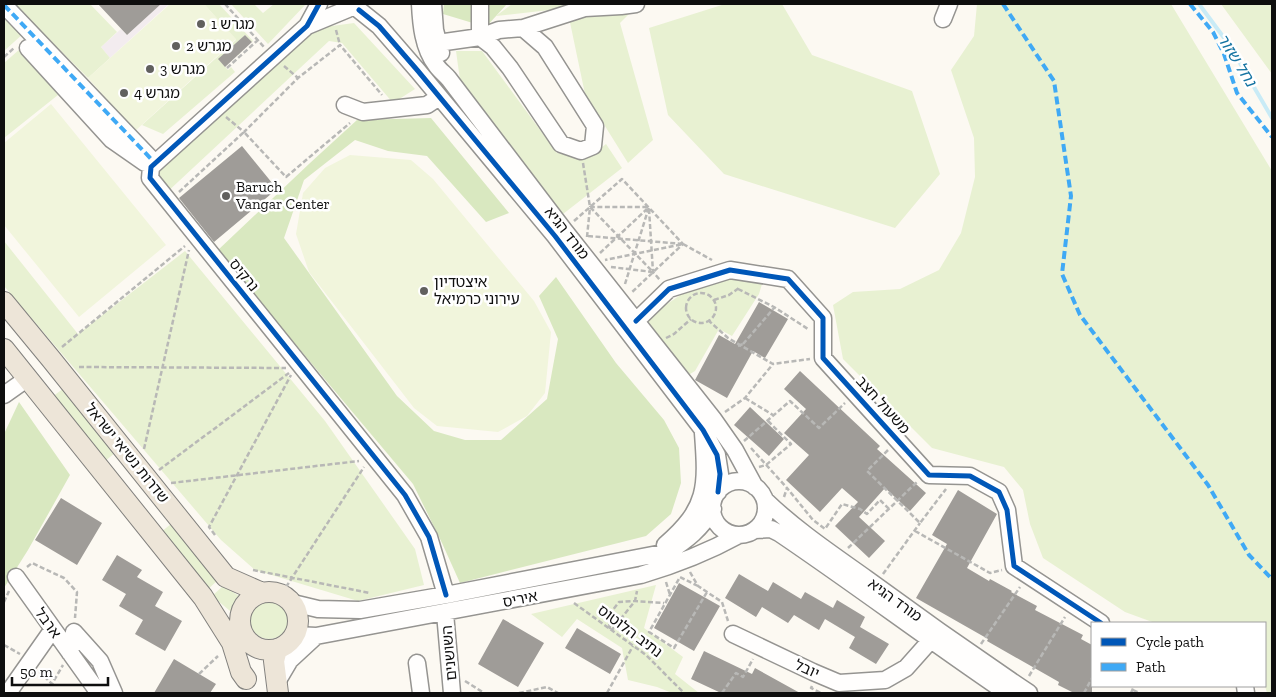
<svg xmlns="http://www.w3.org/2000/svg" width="1276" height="697" viewBox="0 0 1276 697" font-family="'Zilla Slab','Noto Sans Hebrew',serif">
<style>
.industrial{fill:#f3ecef}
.green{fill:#e8f1d2}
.forest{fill:#d9e8c0}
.pitch{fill:#f1f5dc}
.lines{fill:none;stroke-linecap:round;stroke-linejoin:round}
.stream{stroke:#c9ebf6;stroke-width:4}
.building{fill:#9f9c98}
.minor-casing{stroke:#959491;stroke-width:19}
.major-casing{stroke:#82817e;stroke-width:22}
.path{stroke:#b8b8b6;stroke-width:2.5;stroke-dasharray:5 2.5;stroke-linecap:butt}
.minor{stroke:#fffefd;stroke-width:16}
.major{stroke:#ede5d8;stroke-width:20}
.path-bridge{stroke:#b8b8b6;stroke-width:2.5;stroke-dasharray:5 2.5;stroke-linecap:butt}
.quiet{stroke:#3fa9f5;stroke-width:4;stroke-dasharray:8 4;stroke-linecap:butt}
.cycleway-casing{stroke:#fff;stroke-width:8}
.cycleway{stroke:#0057b8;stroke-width:5}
.poi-dot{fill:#61605e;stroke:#fff;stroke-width:2}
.labels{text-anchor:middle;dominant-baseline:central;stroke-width:5;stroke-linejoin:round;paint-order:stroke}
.poi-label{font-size:15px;fill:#0e0e0e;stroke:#fff;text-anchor:start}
.street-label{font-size:15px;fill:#0e0e0e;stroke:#fff}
.water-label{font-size:16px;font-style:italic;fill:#1574a2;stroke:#fff}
</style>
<rect width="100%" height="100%" fill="#fcf9f2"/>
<path class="industrial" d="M161,4H169L110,58L101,47L121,29L127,35Z"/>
<path class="green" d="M4,4H90L117,32L101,47L110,58L88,78L34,24L4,51Z
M204,4H219L253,41L252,42L245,35L233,46L240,54L238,55L231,48L219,60L228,70L231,67L235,72L163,134L142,125L236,40Z
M231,4H254L263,13L274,4H306L268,44Z
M512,4H639L620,23L653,140L628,163L585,94L567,8L496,16Z
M725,4H782L812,55L912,91L940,174L895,228L724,174L668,115L649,28Z
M977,4H1171L1272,171V693H1267L1265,686V623H1155L1125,612L1043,558L1030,524L1023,490L1004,467L932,448L843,359L833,305L853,292L900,289L939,270L961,233L975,177L974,138L951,70L974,36Z
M1221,4H1272V74Z
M354,23L415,89L393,103L342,43L329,41L164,195L156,182L158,166L317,28Z
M20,49L58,95L4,138V63Z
M456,51H482L557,153L590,157L606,144L622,168L563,214L460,80Z
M4,241L78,334L185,251L325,421L415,549L424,585L358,601L255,570L221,540L4,286Z
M744,278L762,284L759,294L732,336L719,329L695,371L685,377L646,318L685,292L727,280Z
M64,388L116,452L104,462L52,397Z
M171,524L217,581L207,590L161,532Z
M656,585L644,628L683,657L675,674L699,693H672L657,687L628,680L622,648L577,619L562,637L531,614Z
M223,586L244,599L235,615L212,596Z
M250 620a19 19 0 1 1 38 0a19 19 0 1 1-38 0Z"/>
<path class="forest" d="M444,4H507L486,27L443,14Z
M431,118L509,213L486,222L427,156L388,151L355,140L304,180L284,238L397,396L434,431L465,440H501L547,399L558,339L539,296L556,277L616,363L664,420L679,448L681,483L671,514L646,536L460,583L442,543L413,484L217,251L310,163L357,120Z
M19,402L70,475L28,550L4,588V434Z"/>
<path class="pitch" d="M170,4H204L236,39L135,131L88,78Z
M51,104L166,245L79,317L4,225V143Z
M350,155L411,160L433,179L534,301L551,332L545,393L527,416L498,432L437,426L414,408L309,272L296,234L303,193L325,168Z"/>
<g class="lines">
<path class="stream" d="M1199,4L1230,46L1272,118"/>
</g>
<path class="building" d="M98,4H161L127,35Z
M245,35L252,42L225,67L218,59Z
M242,146L277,189L214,242L179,198Z
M759,302L788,319L765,358L753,351L727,398L695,380L719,335L735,344Z
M800,371L880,446L877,449L926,493L910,511L885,488L859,517L885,541L869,558L835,526L858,502L842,488L820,512L786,480L809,455L784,433L806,409L784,389Z
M750,407L784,439L769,456L734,425Z
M958,490L997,514L967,568L989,581L990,579L1012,591L1011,592L1037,606L1035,610L1083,635L1081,639L1092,645V693H1074L1058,685L1059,682L987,641L988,639L916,598L947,544L932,535Z
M61,498L102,523L77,565L35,540Z
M117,555L142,570L137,577L163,592L155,606L182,621L165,651L135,634L143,620L119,606L126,594L102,580Z
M739,574L768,591L773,582L801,599L805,592L833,608L837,600L865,617L860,627L889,644L876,664L849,648L855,637L825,619L819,630L794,615L788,623L762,607L756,617L725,598Z
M679,583L720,606L694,651L654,628Z
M503,619L544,643L518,687L478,664Z
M577,628L621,654L610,674L565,648Z
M704,651L752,674L755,668L800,693H721L691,679Z
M174,659L216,684L210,693H154Z"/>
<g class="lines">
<defs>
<path id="minor" d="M319,4L307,26L151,167L150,178L405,495L429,537L446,595
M420,4C421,24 423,48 436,65C439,70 445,74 449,79L564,230L714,420L735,450L755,487
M433,4L435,30L441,53
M4,5L155,163
M359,10L379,26L418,71L555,236L703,430L717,455L720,474L718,492
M943,19L949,4
M307,26L348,9
M523,28L585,8L621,6L636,4
M438,43L480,37L499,30L523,28L545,47L595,126L593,146L581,151L561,144L510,68L493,47L480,37V4
M28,48L112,140L145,163
M345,105L363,112L427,105L439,97
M636,321L669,289L730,270L788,279L823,318V358L929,475L970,476L999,492L1007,510L1014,566L1101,623
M4,395L28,378
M712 508a27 27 0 1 1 54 0a27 27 0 1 1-54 0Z
M765,500C796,530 832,554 867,579C920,618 974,656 1029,693
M755,530L771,529L779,533C856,585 930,641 1007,693
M665,545C708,508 707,487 703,433
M16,577L96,689L97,693
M293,603L318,609L360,610L446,595L668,552C687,540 701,529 713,509
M445,613L452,693
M733,634L813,672L839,683L885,680L906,668L930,641
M295,635L316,636L641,575C675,565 708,552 739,535
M70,653L74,632L100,661L114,693
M417,663L421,693
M277,682L290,660L316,636
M1245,686L1246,693
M8,693L53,629"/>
<path id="major" d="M4,302L51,359L226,577L260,592
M4,349L203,597L232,643L241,672L246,679
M240 621a29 29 0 1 1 58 0a29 29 0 1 1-58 0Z
M277,649L274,661L278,693"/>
</defs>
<use href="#minor" class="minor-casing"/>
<use href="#major" class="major-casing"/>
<path class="path" d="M225,4L264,47
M336,30L340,45
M4,57L14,48
M284,66L298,78
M227,68L258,40
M226,117L244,132L298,78L340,45L382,95
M583,163L590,207L653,272L611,267
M179,192L244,132L286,177L350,123
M649,209L653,272L660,280
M574,221L622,179L683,244L631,293
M588,236L683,244L605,260
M587,237L590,207H649L625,284
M683,244L712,260
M600,253L647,209
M738,289L774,307L808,329
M686 308a15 15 0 1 1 30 0a15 15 0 1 1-30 0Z
M714,300L729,295L739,288
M708,320L728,338L773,364L810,359
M666,338L674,334L691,319
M743,344L774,308
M62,347L185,246
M79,367L286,368
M745,398L773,415
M725,412L745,398L773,364
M744,441L790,401L819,428L845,403
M751,448L787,488
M144,449L189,250
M888,450L867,471L920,523L946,489
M759,467L766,465L791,444L768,421
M159,470L289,373
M171,483L359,461
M784,497L787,488L813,520L825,529L842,504L860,509L867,514L880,500L889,509
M915,531L990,573L1002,570
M215,535L209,527L291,375
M848,548L918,481
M27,567L32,563L64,578L77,592L75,618
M253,570L370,593
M690,572L698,586L722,602L728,621
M883,574L920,523
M666,582L670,595
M698,586L680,577L649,632L674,648L707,592
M286,587L364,467
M4,602L9,591
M574,603L646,655L684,693
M610,629L608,616L619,602L635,601L664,603
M611,631L635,601L637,591
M981,644L1020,587
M4,645L20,654
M39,671L52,684L63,665
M199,674L218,656
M1029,676L1065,617
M465,681L484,693
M812,686L811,688L821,693
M1133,690L1139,693
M519,693L547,687L558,693
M607,693L633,646
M722,693L736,673L743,677L753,659
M1084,693L1092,678
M1131,693L1134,686"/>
<use href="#minor" class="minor"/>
<use href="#major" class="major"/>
<path class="path-bridge" d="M738,346L743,344"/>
<path class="quiet" d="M1003,4L1054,81L1071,196L1062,274L1080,315L1208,485L1249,555L1272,579
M1190,4L1213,32L1224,54L1237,93L1272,137
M4,5L155,163"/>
<defs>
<path id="cycleway" d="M319,4L307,26L151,167L150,178L405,495L429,537L446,595
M359,10L379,26L418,71L555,236L703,430L717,455L720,474L718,492
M636,321L669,289L730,270L788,279L823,318V358L929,475L970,476L999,492L1007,510L1014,566L1101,623"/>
</defs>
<use href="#cycleway" class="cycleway-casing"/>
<use href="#cycleway" class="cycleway"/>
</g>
<g class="poi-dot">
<circle cx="201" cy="24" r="5"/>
<circle cx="176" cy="46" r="5"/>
<circle cx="150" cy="69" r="5"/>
<circle cx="124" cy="93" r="5"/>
<circle cx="226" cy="196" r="5"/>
<circle cx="424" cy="291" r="5"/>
</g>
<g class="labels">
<g class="poi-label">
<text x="211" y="24">מגרש 1</text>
<text x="186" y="46">מגרש 2</text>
<text x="160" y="69">מגרש 3</text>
<text x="134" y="93">מגרש 4</text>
<text x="236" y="187">Baruch<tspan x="236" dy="17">Vangar Center</tspan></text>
<text x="434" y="282">איצטדיון<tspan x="434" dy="17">עירוני כרמיאל</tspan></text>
</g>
<g class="street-label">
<text transform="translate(567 233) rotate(52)">מורד הגיא</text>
<text transform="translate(244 275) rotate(51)">נרקיס</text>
<text transform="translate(883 405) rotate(48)">משעול חצב</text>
<text transform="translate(127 453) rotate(51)">שדרות נשיאי ישראל</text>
<text transform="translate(520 599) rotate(-11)">איריס</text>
<text transform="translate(895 600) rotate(36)">מורד הגיא</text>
<text transform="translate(48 623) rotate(54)">ארבל</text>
<text transform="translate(630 631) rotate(37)">נתיב הלוטוס</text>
<text transform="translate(449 653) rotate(-95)">השושנים</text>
<text transform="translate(807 669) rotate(24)">יובל</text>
</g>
<g class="water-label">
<text transform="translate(1237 60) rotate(58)">נחל שזור</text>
</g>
</g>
<rect width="1276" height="697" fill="none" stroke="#0e0e0e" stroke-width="10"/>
<rect x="1091" y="622" width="175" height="65" fill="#ffffff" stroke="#9f9f9f"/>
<rect x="1101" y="638" width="25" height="8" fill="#0057b8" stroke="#9f9f9f"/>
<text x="1136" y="647" font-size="15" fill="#0e0e0e">Cycle path</text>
<rect x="1101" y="663" width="25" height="8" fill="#3fa9f5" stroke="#9f9f9f"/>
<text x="1136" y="672" font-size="15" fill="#0e0e0e">Path</text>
<path d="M12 677v8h96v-8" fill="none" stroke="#0e0e0e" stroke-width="2.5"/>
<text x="20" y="677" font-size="15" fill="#0e0e0e" stroke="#ffffff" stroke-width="4" paint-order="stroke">50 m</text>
</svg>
